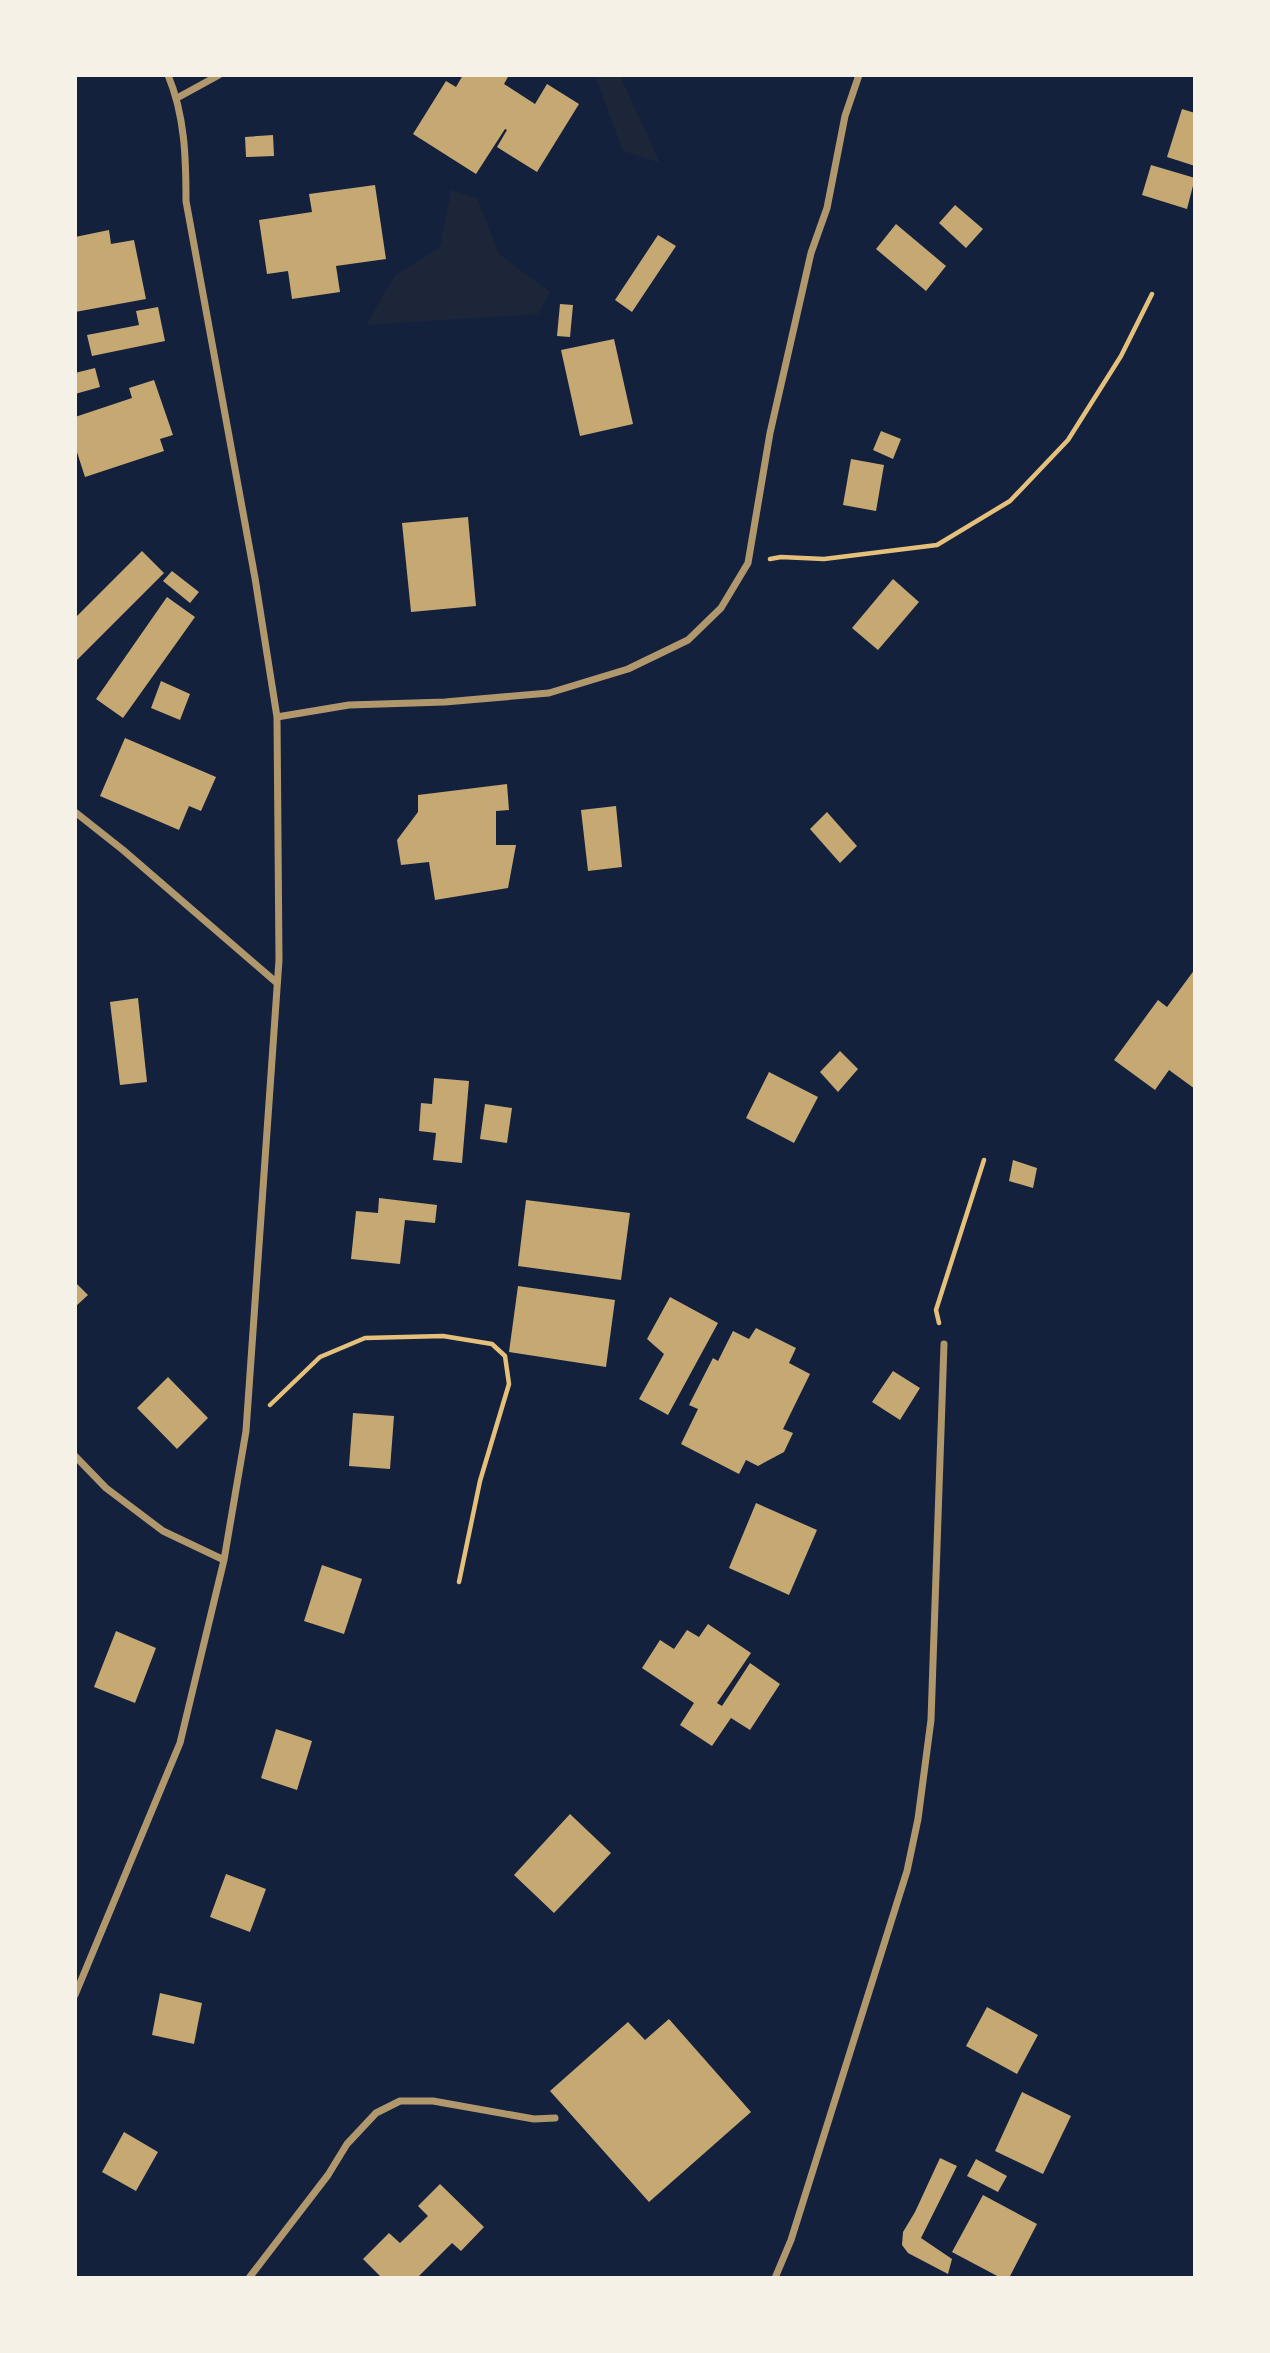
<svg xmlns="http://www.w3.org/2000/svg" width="1270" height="2353" viewBox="0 0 1270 2353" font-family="'PT Sans Narrow',sans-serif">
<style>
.green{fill:#1d2539}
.building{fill:#c6a872}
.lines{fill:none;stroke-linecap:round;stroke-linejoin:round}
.path{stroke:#e5c07b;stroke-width:4.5}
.minor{stroke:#b1986c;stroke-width:7}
</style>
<rect width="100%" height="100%" fill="#14213d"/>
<path class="green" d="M595,75H624L622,80L660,163L623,151Z
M451,190L477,198L499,254L550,292L538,314L366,325L395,275L440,247Z"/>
<path class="building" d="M463,75H509L504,84L535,104L547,84L579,104L537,172L497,147L507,130L505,129L476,174L413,134L446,81L456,87Z
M1182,109L1195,113V166L1167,157Z
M273,135L274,156L246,157L245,137Z
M1151,165L1195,178L1187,209L1142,195Z
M375,185L386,259L336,266L340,292L292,299L288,271L267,274L259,220L312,212L309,194Z
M955,205L983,229L966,248L939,223Z
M896,224L946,266L926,291L876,249Z
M109,230L111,244L134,240L146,299L75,312V254L77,253L75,237Z
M658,235L676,246L632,312L615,300Z
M560,304L573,305L570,337L557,336Z
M158,307L165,341L92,356L87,335L139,325L136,311Z
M614,339L633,424L580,436L561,350Z
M95,368L100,387L75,394V373Z
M154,380L173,435L160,439L164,451L85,477L75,446V417L132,398L129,388Z
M881,431L901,439L893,459L873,450Z
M851,459L884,465L876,511L843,505Z
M468,517L476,606L411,612L402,523Z
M142,551L164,573L75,662V618Z
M172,571L199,592L190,603L163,581Z
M893,579L919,602L878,650L852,628Z
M167,597L195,617L123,718L96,699Z
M161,681L190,694L180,720L151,708Z
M125,738L216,777L201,811L189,806L179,830L100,796Z
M507,784L509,810L496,811V845H516L508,888L435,900L429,862L401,865L397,840L418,812V795Z
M616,806L622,867L588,871L581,810Z
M827,812L857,846L840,863L810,829Z
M1195,969V1089L1169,1070L1155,1090L1114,1060L1158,1000L1167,1007Z
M138,998L147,1082L120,1085L110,1002Z
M840,1051L858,1069L838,1092L820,1072Z
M769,1072L818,1097L794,1143L746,1118Z
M434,1078L469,1081L462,1163L433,1160L436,1133L419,1131L421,1103L432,1104Z
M485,1104L512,1108L507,1143L480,1139Z
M1013,1160L1037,1168L1033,1188L1009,1181Z
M379,1198L437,1205L435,1223L405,1220L400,1264L351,1259L356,1211L378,1213Z
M526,1200L630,1213L621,1280L518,1266Z
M75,1282L88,1295L75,1307Z
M518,1286L615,1300L606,1367L509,1352Z
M670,1297L718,1323L668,1415L639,1399L664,1354L647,1339Z
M756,1328L796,1348L789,1363L810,1374L783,1429L793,1433L784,1452L758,1466L746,1460L739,1474L681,1444L698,1409L689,1405L713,1358L718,1361L733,1331L749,1339Z
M893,1371L920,1388L900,1420L872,1402Z
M168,1377L208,1418L177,1449L137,1408Z
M353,1413L394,1416L390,1469L349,1466Z
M756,1503L817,1530L789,1595L729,1568Z
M322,1565L362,1579L344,1634L304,1621Z
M708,1624L751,1653L717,1703L722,1706L750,1663L780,1684L750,1730L731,1718L712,1746L680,1725L694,1703L642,1668L660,1640L674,1649L687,1630L699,1637Z
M116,1631L156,1648L135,1703L94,1687Z
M276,1729L312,1741L297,1790L261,1778Z
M570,1814L611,1853L554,1913L514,1875Z
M226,1874L266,1889L250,1932L210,1917Z
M160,1993L202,2003L194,2044L152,2035Z
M987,2007L1038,2035L1017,2074L966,2046Z
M669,2019L751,2112L649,2202L550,2091L628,2022L645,2040Z
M1022,2092L1071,2116L1043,2174L995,2151Z
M124,2132L158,2152L136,2191L102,2172Z
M940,2158L957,2166L921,2238L952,2259L948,2274L908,2253L902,2245L903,2232L915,2212Z
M976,2159L1007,2176L998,2192L967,2176Z
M440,2184L484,2227L461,2251L452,2243L417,2278H382L363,2259L389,2233L400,2243L428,2216L418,2206Z
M983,2195L1037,2224L1009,2278H1001L952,2252Z"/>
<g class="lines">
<path class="path" d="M770,559L781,557L824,559L937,545L1010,501L1068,440L1121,356L1152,294
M939,1323L936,1310L984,1160
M270,1405L320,1357L365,1338L443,1336L492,1344L505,1356L509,1384L480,1481L459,1582"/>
<path class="minor" d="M177,98L219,75
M277,717L349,705L445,702L549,693L628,669L688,640L721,608L748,563L770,433L811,253L827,208L845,116L859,75
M75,812L123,850L277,983
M75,1456L106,1488L163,1531L224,1560
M75,1995L180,1743L224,1560L246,1431L279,960L277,717L255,578L186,201C186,158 185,116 168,75
M249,2278L328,2175L347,2144L376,2113L400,2101H433L534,2119L555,2118
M775,2278L791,2240L907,1871L918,1819L931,1720L944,1344"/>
</g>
<rect width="1270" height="2353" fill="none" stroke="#f6f1e7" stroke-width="154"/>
</svg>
